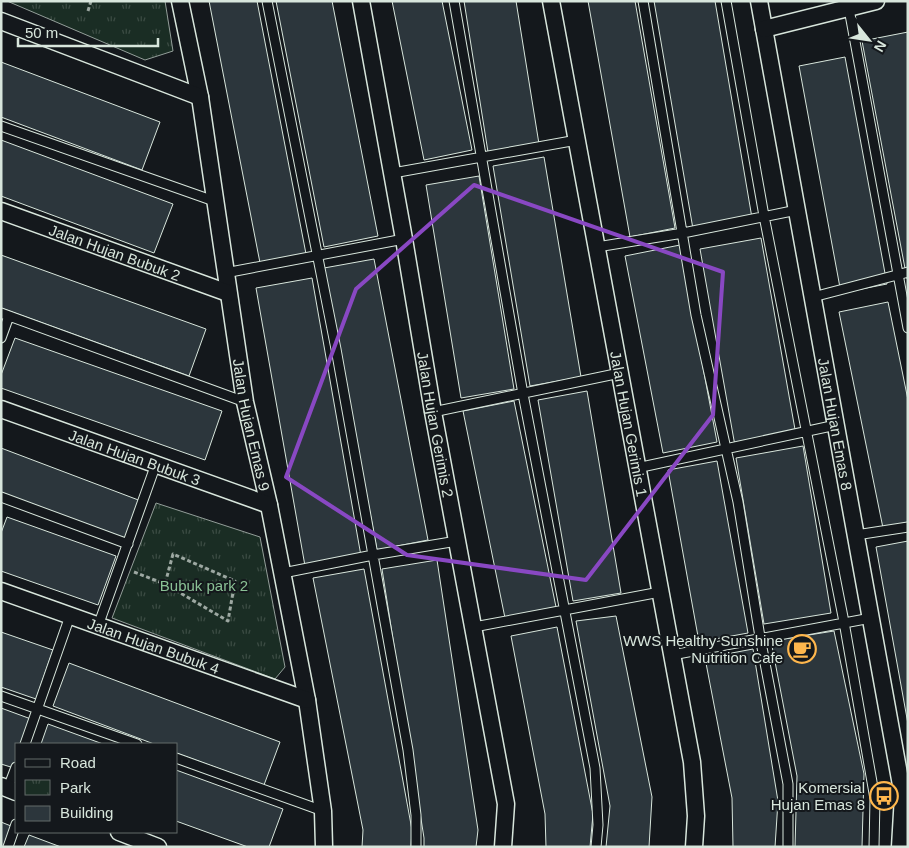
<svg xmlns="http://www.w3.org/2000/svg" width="909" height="848" viewBox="0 0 909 848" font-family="Arial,sans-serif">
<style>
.park{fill:url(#park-tufts);stroke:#939e99}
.building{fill:#2c363c;stroke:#d8e6dc}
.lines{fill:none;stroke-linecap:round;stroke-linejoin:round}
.lane-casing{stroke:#d8e6dc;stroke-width:11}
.street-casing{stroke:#d8e6dc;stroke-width:19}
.path{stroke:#9da8a2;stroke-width:3;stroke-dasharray:4 2.5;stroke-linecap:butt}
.lane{stroke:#14181c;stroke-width:9}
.street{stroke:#14181c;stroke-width:16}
.marked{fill:none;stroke:#8948c3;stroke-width:4;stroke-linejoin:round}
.labels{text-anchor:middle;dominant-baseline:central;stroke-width:4;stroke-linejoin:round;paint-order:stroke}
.street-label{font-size:15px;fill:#d8e6dc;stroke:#14181c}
.park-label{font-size:15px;fill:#8ac095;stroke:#14181c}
.poi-label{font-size:15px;fill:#d8e6dc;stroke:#14181c;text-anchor:end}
</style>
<defs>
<pattern id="park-tufts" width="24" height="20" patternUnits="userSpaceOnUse" patternTransform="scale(1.25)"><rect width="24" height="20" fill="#1a2d24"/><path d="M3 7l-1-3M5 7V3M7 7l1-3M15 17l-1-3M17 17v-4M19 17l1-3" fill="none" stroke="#3b4b43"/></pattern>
</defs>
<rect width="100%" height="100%" fill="#14181c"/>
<path class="park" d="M7,1H165L173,51L145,60Z
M156,503L260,537L285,667L275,679L112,618Z"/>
<path class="building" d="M209,1H257L307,259L261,268Z
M276,1H332L378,236L324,247Z
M392,1H442L472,150L424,160Z
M464,1H516L539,144L488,152Z
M588,1H635L675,228L630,237Z
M654,1H715L752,218L693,229Z
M908,32V278L907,279L862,41Z
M845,57L887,284L841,293L799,66Z
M1,62L160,122L142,170L1,117Z
M1,140L173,204L154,253L1,196Z
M544,157L581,377L530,386L493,166Z
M479,176L514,389L461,398L426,185Z
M761,238L796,435L735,446L700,249Z
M680,245L717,442L663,453L625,256Z
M1,255L206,329L189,376L1,308Z
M374,259L428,540L377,550L324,268Z
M312,278L361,556L305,566L256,288Z
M888,302L908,400V523L883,528L839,312Z
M15,338L222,411L205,460L1,388V375Z
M587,391L621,593L573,601L538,400Z
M514,401L556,607L505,618L463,411Z
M803,446L831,613L764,624L736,458Z
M1,448L141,501L125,541L1,493Z
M717,461L748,633L699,642L668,470Z
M7,517L116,556L98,605L1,571V533Z
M908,541V724L876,547Z
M437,560L478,830L476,847H424V838L382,569Z
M364,569L412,830L411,847H362L363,830L313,578Z
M616,616L652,797L649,847H606L610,806L576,621Z
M557,627L593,814L590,847H546L545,814L511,636Z
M834,631L864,774L862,847H795L797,776L771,641Z
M1,632L53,650L36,699L1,687Z
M753,649L778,801L775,847H733L732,798L705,658Z
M69,663L280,742L264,785L176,753V744H154L53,706Z
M1,708L31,719L22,744H16V762L14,768L1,764Z
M48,724L103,744H41Z
M176,770L283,809L269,847H248L176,821Z
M1,822L11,826L3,847H1Z
M29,835L61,847H24Z"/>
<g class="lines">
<defs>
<path id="lane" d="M267,1L336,349L408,750L416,815V847
M454,1L523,394L595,768L598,825L596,847
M643,1L696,315L738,502L760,637L788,784V847
M726,1L764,216L844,622L875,799L874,847
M849,9L908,328
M1,126L214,201
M393,173L577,140
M597,247L683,233L797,210
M225,273L404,239
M813,297L908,272
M1,313L245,402
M1,338L9,316
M433,412L620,373
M637,468L836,425
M1,497L128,544
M856,535L908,527
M283,573L373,555L457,541
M98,626L156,464
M474,627L660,592
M672,655L871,618
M1,696L137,744
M25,744L70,616
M176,758L323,811
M8,788L16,767
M8,847L16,824"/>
<g id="street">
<path id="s1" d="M180,1L200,97L245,402L269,505L307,700L323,811L324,847"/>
<path id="s2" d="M361,1L404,239L433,412L506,804L503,847"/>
<path id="s3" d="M551,1L692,762L696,816L694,847"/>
<path id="s4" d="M759,1L903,796L900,847"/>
<path d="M1,21L200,97"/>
<path d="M764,29L876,1"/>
<path id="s5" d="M1,211L228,293"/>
<path id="s6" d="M1,409L269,505"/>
<path id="s7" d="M1,591L307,700"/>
<path d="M1,786L16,792"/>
<path d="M119,832L158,847"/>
</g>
</defs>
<use href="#lane" class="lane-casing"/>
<use href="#street" class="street-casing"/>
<path class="path" d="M88,11L91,1
M134,572L165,584L228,621L235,581L173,554L165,584"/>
<use href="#lane" class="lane"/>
<use href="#street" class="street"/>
</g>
<path class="marked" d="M474,185L723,272L713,415L586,580L407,555L286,477L356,289Z"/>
<defs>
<symbol id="cafe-ring" viewBox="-11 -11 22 22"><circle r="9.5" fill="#14181c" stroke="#ffb74d" stroke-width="1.5"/><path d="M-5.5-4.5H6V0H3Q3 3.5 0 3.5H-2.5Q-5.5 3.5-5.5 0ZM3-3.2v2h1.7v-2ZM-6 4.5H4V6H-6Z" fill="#ffb74d"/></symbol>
<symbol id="bus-ring" viewBox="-11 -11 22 22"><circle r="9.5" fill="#14181c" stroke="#ffb74d" stroke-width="1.5"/><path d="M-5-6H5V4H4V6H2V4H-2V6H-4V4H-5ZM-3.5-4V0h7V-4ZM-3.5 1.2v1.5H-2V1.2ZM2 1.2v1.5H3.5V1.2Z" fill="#ffb74d"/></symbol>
</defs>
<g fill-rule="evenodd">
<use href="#cafe-ring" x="786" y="633" width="32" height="32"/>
<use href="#bus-ring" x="868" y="780" width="32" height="32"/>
</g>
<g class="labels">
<g class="street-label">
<text stroke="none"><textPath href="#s5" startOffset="121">Jalan Hujan Bubuk 2</textPath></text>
<text stroke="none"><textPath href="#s3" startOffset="430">Jalan Hujan Gerimis 1</textPath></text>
<text stroke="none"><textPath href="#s1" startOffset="430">Jalan Hujan Emas 9</textPath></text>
<text stroke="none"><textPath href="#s2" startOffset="430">Jalan Hujan Gerimis 2</textPath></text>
<text stroke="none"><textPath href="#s4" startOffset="430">Jalan Hujan Emas 8</textPath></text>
<text stroke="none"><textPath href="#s6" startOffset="142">Jalan Hujan Bubuk 3</textPath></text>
<text stroke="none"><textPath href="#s7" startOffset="162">Jalan Hujan Bubuk 4</textPath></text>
</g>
<g class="park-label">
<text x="204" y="585">Bubuk park 2</text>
</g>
<g class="poi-label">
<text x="783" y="640">WWS Healthy Sunshine<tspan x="783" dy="17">Nutrition Cafe</tspan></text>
<text x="865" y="787">Komersial<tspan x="865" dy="17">Hujan Emas 8</tspan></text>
</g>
</g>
<rect width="909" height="848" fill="none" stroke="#d8e6dc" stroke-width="5"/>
<rect x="15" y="743" width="162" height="90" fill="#14181c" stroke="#626a69"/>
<rect x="25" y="759" width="25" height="8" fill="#14181c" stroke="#626a69"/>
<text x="60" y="768" font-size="15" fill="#d8e6dc">Road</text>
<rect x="25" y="780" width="25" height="15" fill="url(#park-tufts)" stroke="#626a69"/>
<text x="60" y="793" font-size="15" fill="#d8e6dc">Park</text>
<rect x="25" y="806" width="25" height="15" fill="#2c363c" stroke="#626a69"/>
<text x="60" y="818" font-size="15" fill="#d8e6dc">Building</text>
<g transform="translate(869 40) rotate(120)" stroke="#14181c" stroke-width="4" paint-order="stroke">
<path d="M0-4L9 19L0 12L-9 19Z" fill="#d8e6dc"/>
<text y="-8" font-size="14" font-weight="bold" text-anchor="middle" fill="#d8e6dc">N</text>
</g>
<path d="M18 38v8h140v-8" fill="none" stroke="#d8e6dc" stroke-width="2.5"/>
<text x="25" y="38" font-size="15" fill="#d8e6dc" stroke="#14181c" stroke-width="4" paint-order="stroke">50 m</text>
</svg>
